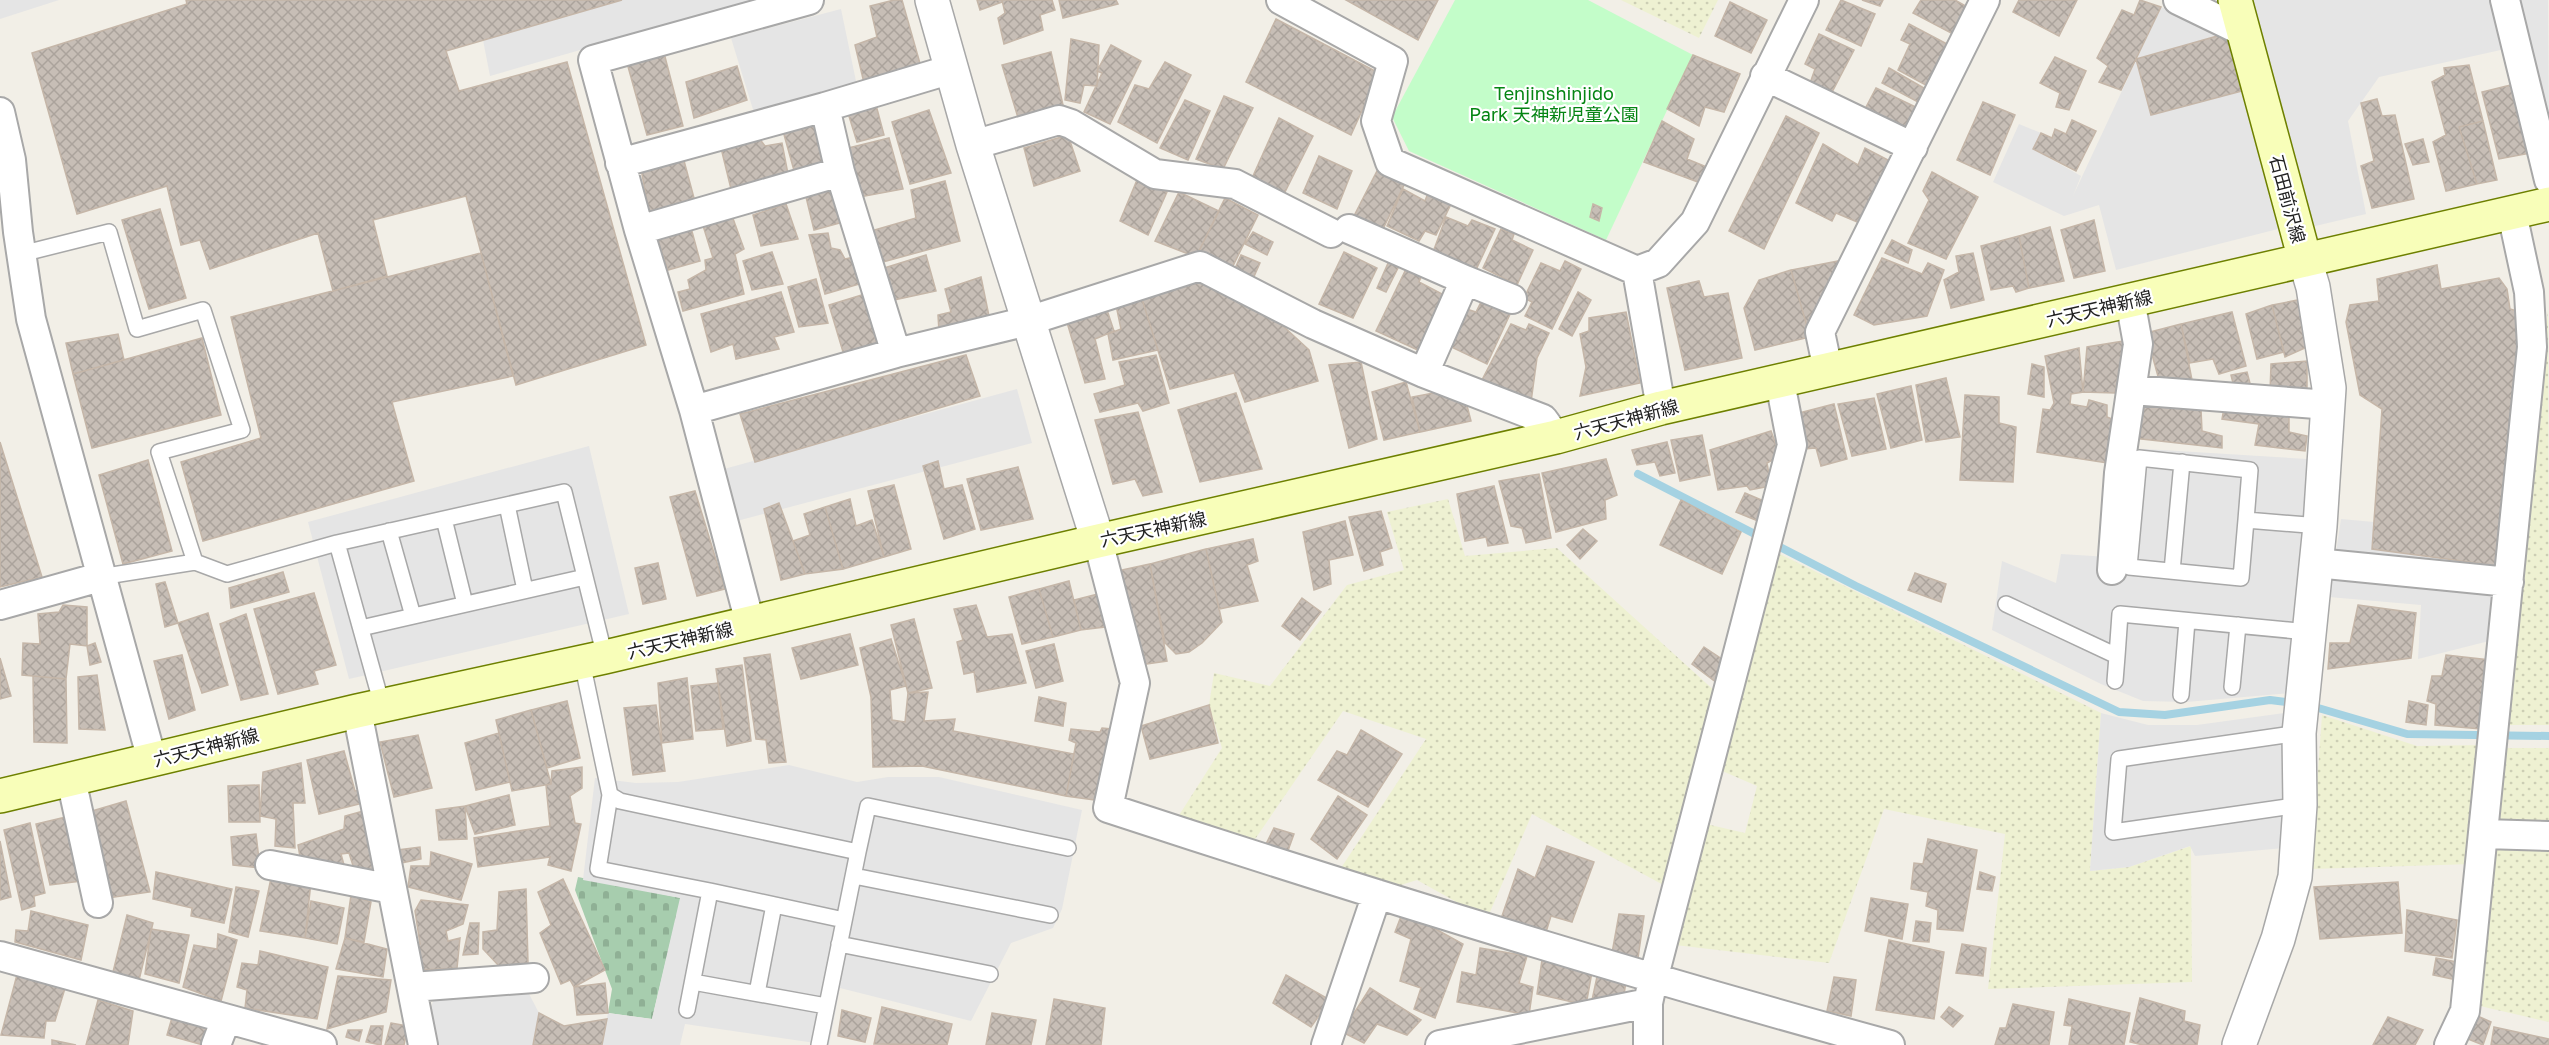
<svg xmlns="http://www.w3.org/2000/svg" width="2549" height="1045" viewBox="0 0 2549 1045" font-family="'Golos Text','Noto Sans JP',sans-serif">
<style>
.farmland{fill:url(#farmland-dots)}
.cemetery{fill:url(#cemetery-stones)}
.park{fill:#c3fdc9}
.parking{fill:#e5e5e5}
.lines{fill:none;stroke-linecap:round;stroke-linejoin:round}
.stream{stroke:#a5d2e2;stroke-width:8}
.building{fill:url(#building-cross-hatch);stroke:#c5b6a8;stroke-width:1.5}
.service-casing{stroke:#a8a8a8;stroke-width:18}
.minor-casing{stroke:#a8a8a8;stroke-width:32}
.tertiary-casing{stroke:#a8a8a8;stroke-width:36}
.secondary-casing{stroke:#6e8000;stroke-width:36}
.service{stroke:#fff;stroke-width:15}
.minor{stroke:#fff;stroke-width:28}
.tertiary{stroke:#fff;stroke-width:33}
.secondary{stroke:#f8feb9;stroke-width:33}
.labels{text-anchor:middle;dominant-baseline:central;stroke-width:4.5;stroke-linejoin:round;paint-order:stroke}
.park-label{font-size:18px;fill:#058513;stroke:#fff}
.street-label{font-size:18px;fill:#212121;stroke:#fff}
</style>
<defs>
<pattern id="farmland-dots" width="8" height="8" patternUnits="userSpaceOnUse" patternTransform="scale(1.5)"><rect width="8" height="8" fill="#eef1d2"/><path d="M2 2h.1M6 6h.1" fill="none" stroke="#ccceb4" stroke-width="1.8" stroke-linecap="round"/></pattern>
<pattern id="cemetery-stones" width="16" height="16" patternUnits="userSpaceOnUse" patternTransform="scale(1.5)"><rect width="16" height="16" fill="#a7cdae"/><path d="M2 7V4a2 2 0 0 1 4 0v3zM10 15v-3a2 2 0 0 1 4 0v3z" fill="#8fb095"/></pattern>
<pattern id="building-cross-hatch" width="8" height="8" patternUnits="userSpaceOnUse" patternTransform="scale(1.5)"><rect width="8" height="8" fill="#c7beb6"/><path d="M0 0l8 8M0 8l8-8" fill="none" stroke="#aba39c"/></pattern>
</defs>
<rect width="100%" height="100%" fill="#f2efe7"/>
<path class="farmland" d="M1621,0H1718L1699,38Z
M2548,310L2549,725H2509Z
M1448,499L1465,556L1557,548L1717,693L1669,888L1532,814L1487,919L1417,880L1388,889L1337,874L1426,739L1343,711L1251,845L1176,820L1222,748L1209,705L1214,673L1270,686L1347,585L1404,570L1387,512Z
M1774,551L2101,713L2090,871L2129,867L2191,846L2192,982L1988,989L2005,834L1884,809L1829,963L1675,945L1706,824L1745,833L1757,786L1720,770Z
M2322,715L2417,746L2484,745L2473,864L2311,869Z
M2504,748H2549V829L2495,827Z
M2491,844L2549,846V1022L2480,1006Z"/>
<path class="cemetery" d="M578,877L681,898L652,1019L608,1013L612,989L575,890Z"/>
<path class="park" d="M1455,0H1588L1693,55L1606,240L1409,151L1392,117Z"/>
<path class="parking" d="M0,0H59L0,19Z
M622,0H754L490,76L483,40Z
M2250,0H2493L2505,49L2379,77L2348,121L2366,214L2311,227Z
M2516,0H2548L2549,135Z
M2161,7L2228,33L2278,229L2116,270L2099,205L2064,216L1993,182L2019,124L2041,133L2033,149L2081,176L2073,196Z
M841,9L857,86L755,116L731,38Z
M1017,389L1032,443L737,521L724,469Z
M589,446L629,614L349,679L308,522Z
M2129,448L2307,459L2291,693L2186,702L2143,701L2101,684L1992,630L2002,561L2056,583L2061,554L2109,557Z
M2341,519L2374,522L2372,549L2499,566L2493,640L2418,659L2421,605L2329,597Z
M2291,712L2284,848L2195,856L2190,846L2129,867L2090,871L2101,713L2148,725H2197Z
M789,765L857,782L888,777H939L1082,810L1062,909L1053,928L1011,943L971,1021L840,988L829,1045L685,1024L680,1045H602L608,1013L652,1019L680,898L583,880L595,778L636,783L678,782Z
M527,990L539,1013L533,1045H424L429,1012L436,994Z"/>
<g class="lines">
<path class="stream" d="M1638,474L1856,586L2119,712L2165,715L2270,700L2295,703
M2308,705L2407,734L2549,736"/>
</g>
<path class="building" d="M186,0H622L446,51L459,91L567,62L646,345L516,385L466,196L373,220L387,276L333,291L318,233L210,269L200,240L181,245L167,186L77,214L32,53L187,4Z
M894,0H902L921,67L864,83L855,45L877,37L870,6Z
M977,0H1001L1002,2L980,10Z
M1002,0H1052L1055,10L1040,15L1043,30L1004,44L998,18L1005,13Z
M1059,0H1116L1118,4L1063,18Z
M1346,0H1438L1418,40Z
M1841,0L1875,14L1861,46L1826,30Z
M1862,0H1883L1880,6Z
M1921,0H1955L1971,9L1955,35L1913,13Z
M2019,0H2077L2059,36L2013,12Z
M2140,0L2161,7L2121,90L2099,82L2108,66L2097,58L2122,10L2134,15Z
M1730,2L1767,20L1751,53L1715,36Z
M1276,19L1379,73L1351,135L1246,82Z
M1909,24L1951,46L1933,89L1898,70L1910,44L1901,40Z
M2228,33L2242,91L2151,115L2136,59Z
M1819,34L1854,50L1830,96L1809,86L1815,69L1805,64Z
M1071,39L1099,45L1097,86L1084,85L1080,103L1065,100Z
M1111,45L1141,61L1110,124L1084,112L1102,73L1097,71Z
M1051,52L1063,105L1019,121L1002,65Z
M664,53L683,126L647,135L627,63Z
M1693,55L1740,74L1724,112L1705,107L1699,126L1667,109Z
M2055,57L2086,71L2069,110L2056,107L2060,93L2040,83Z
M1165,62L1191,75L1157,143L1118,122L1135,85L1149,89Z
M2469,65L2483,121L2459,127L2477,184L2446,191L2433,142L2446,135L2432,82L2445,75L2444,68Z
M737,66L747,100L694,118L686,82Z
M1889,68L1924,88L1918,102L1882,83Z
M2515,84L2531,153L2499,159L2482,92Z
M1876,88L1920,109L1907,135L1863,113Z
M1224,96L1253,108L1223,169L1196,159Z
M2377,99L2382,116L2395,115L2414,199L2372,208L2361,166L2374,161L2361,103Z
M1185,100L1210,111L1188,160L1160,148Z
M1983,102L2015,115L1990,175L1957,160Z
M876,105L884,135L857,142L848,113Z
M929,110L951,173L910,184L892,122Z
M1786,116L1819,133L1764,249L1729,231Z
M1279,118L1313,136L1284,194L1253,176Z
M2072,120L2096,131L2076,171L2033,149L2041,133L2052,138L2055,129L2066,134Z
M819,121L830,165L795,174L783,131Z
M1662,121L1694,139L1687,159L1707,167L1698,182L1644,162Z
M2483,121L2497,180L2477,184L2459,127Z
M1068,135L1080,171L1034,186L1024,148Z
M759,138L765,146L782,143L788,174L732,193L721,148Z
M889,138L903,189L860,197L848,148Z
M2423,139L2429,162L2413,165L2405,144Z
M1823,144L1858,165L1865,148L1892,162L1862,224L1836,213L1832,221L1796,203Z
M1319,156L1352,171L1337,209L1303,193Z
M683,157L694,198L649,212L641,169Z
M1378,169L1405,183L1383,229L1354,216Z
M1932,172L1978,197L1946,259L1908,243L1929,200L1923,191Z
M1137,180L1167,192L1148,235L1120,221Z
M945,181L960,241L879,263L871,231L916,218L911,190Z
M837,187L847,221L814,230L806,197Z
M1403,189L1425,201L1428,193L1451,204L1436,235L1425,231L1419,241L1387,226Z
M1179,192L1219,211L1196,257L1155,241Z
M1225,198L1258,215L1230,272L1196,257Z
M786,204L798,239L761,246L753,215Z
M1593,204L1602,208L1599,221L1590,217Z
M160,209L186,298L149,309L122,220Z
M731,213L744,249L735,254L744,294L683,311L678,292L690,289L688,280L706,270L705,260L713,258L701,219Z
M1446,217L1468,226L1472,220L1495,229L1475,272L1433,252Z
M2094,220L2105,271L2074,278L2061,230Z
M690,224L700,261L668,270L656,234Z
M2050,227L2064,281L2029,288L2019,236Z
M1501,229L1514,234L1512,240L1533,250L1517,285L1483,268Z
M1253,232L1273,242L1267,255L1245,244Z
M828,233L831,248L840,250L845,259L859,256L866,282L825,294L809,235Z
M2019,236L2029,288L2016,292L2013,286L1991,290L1981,246Z
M1892,240L1912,250L1908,263L1885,253Z
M772,252L783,284L752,290L743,261Z
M1344,252L1377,268L1353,318L1319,304Z
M481,253L513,376L392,402L414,481L203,541L181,462L261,438L231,317Z
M1973,253L1984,300L1951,308L1944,280L1959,272L1956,256Z
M926,255L936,291L889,301L884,268Z
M1241,255L1260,263L1252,281L1233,273Z
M1882,258L1922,274L1928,263L1944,270L1927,316L1874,325L1854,315Z
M1843,260L1810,337L1791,270Z
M1389,261L1398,268L1386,292L1377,288Z
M1565,261L1581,269L1552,329L1525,316L1532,302L1524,298L1541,263L1560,271Z
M2437,265L2441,289L2499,278L2507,289L2510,309L2521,312L2499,566L2372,549L2382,409L2360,395L2346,322L2350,305L2379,301L2377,279Z
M1406,269L1421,277L1419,282L1446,296L1422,352L1376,331Z
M1791,270L1810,337L1755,350L1744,308L1759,280Z
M981,277L989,316L939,331L938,315L951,312L945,289Z
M816,279L828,323L799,327L788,287Z
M1207,280L1282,325L1309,350L1318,381L1245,402L1234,373L1170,389L1142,299Z
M1699,281L1704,297L1728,293L1742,358L1685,370L1667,288Z
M781,292L794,332L774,337L779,349L736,359L733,344L711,352L701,314Z
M1578,292L1591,300L1572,336L1559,329Z
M865,294L877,345L843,352L829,305Z
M1483,298L1511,312L1487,364L1445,344L1463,308L1476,312Z
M1142,299L1158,350L1113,360L1108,334L1121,329L1116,305Z
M2298,300L2307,347L2285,357L2272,305Z
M2272,305L2284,352L2257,359L2246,314Z
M1107,310L1114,331L1095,339L1105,379L1085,383L1066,319Z
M1626,312L1640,383L1580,396L1586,367L1580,334L1589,331V318Z
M2232,312L2246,366L2219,374L2213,359L2190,363L2181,324Z
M1511,324L1526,330L1529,324L1549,333L1537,358L1531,402L1482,380Z
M2181,324L2192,380L2161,387L2146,333Z
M118,334L124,360L73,374L66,343Z
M202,338L221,415L92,448L73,374Z
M2124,341L2115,393L2083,392L2087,347Z
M2079,348L2083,392L2071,394L2070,404L2087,407L2089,400L2107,405V417L2112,419L2107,463L2037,452L2043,409L2050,410L2054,403L2045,356Z
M966,355L980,396L755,462L740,414Z
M1156,355L1169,403L1143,411L1138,403L1100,412L1094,394L1125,385L1119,362Z
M2307,361V394L2270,393L2271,364Z
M1361,362L1377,439L1349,448L1329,365Z
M2032,364L2044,367V397L2028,394Z
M2247,372L2252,391H2235L2231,375Z
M1946,378L1960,437L1926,442L1916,385Z
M1406,382L1420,432L1384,440L1372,392Z
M1911,386L1922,440L1891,448L1877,394Z
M1444,391L1465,398L1471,421L1420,432L1412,397Z
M1236,393L1262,469L1200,482L1178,410Z
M1965,395L1999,397V423L2016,427L2013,482L1960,480Z
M1874,398L1886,449L1852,456L1838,404Z
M2137,400L2201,409L2202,431L2222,436V448L2133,438Z
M2225,403L2289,411V432L2307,436L2305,451L2255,445L2259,424L2222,419Z
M1834,404L1847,459L1821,466L1816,448L1803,449L1795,414Z
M1138,412L1162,492L1143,496L1135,479L1113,484L1095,420Z
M1771,431L1780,456L1767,463L1771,486L1750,490L1747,486L1718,490L1710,450Z
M1702,435L1710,475L1680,481L1671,440Z
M0,442L42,577L0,587Z
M1667,442L1675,473L1660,476L1655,462L1637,465L1632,450Z
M1606,459L1617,495L1605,500L1606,519L1556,532L1542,473Z
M148,460L172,551L123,564L99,475Z
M938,461L944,489L962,485L975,529L944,539L923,466Z
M1018,467L1033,519L981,530L967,479Z
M1539,474L1551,538L1526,543L1522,528L1511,526L1499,481Z
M894,485L911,549L884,557L868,491Z
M1494,486L1508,543L1488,546L1486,537L1465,541L1457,494Z
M695,491L725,589L697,596L670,497Z
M1745,493L1766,502L1758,521L1736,512Z
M850,499L856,526L872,520L884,557L843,569L825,507Z
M1681,500L1741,532L1722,574L1660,545Z
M779,503L805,574L781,580L764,509Z
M825,507L843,569L805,574L793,541L810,535L804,514Z
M1381,511L1392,548L1380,552L1383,565L1364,571L1349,517Z
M1345,521L1353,555L1329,560L1331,584L1314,590L1303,532Z
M1583,529L1597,541L1580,559L1567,545Z
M1253,539L1258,561L1247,565L1258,601L1219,609L1206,549Z
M1206,549L1222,622L1202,643L1189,652L1176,654L1165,643L1150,564Z
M658,563L666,599L643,604L635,568Z
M1150,564L1167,661L1140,665L1117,571Z
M283,572L289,592L231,608L229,588Z
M1915,573L1946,584L1941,602L1908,590Z
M1069,581L1081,630L1053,637L1039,589Z
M165,582L178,623L165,627L156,584Z
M1039,589L1053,637L1022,644L1009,597Z
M1106,592L1113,626L1081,630L1074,600Z
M314,593L336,665L314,671L318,684L278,694L254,609Z
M1302,598L1321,612L1300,640L1282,626Z
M63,605L87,607V646L70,644L66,679L22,675L23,643L40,644L38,614L59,612Z
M976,605L987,637L1012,634L1026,683L977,692L974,672L964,674L957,642L963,640L954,609Z
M2358,605L2416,613L2411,658L2328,669L2330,643H2350Z
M208,613L228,685L202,693L178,623Z
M246,614L268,694L241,700L220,624Z
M914,619L932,688L908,693L891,625Z
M850,634L858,665L801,679L792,648Z
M891,639L906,686L890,690L892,720L905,722L908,693L928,692L924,721L955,719L953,731L1074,754L1066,796L922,766L873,767L871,697L860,648Z
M95,643L101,662L90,665L87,646Z
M1054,644L1063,681L1036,688L1026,651Z
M1704,647L1722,659L1717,683L1692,664Z
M770,654L786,762L769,763L766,740L756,739L744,658Z
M182,655L195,710L169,719L154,661Z
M2446,655L2490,660L2481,729L2435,725L2436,704L2427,701L2432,676H2442Z
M0,658L11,696L0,699Z
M742,665L751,741L727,746L716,669Z
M97,675L105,730L79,729L78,677Z
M33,676L66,679L67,743L34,742Z
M687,678L693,739L662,743L658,683Z
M718,683L723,729L696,731L691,686Z
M1039,697L1066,703L1063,726L1035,721Z
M567,701L580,758L547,768L531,710Z
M2409,701L2428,705L2426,725L2406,722Z
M656,705L665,771L633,775L624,708Z
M1209,705L1218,743L1150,759L1141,726Z
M531,710L551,784L512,791L496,720Z
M1102,728L1111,729L1094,800L1066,796L1076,743L1069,740L1071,729L1100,732Z
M1361,730L1402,754L1368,807L1318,780L1337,751L1347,755Z
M499,733L510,782L476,790L465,743Z
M418,735L432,788L394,797L380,742Z
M344,751L355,791L363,790L367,802L319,814L307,760Z
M301,763L305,803H293L295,848L275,846L276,819L260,816L263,772Z
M582,767V788L570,796L575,823L581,824L571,871L548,865L550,857L478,867L474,838L550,826L546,785L551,784L552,771Z
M259,785L260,822H229L228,786Z
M509,795L515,825L475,834L465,806Z
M1338,796L1367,815L1337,859L1311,839Z
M126,801L150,892L108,898L85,813Z
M465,806L467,839L439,840L436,810Z
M367,810L377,871L356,875L349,853L341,854L344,865L301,863L298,845L344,829L345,816Z
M66,817L81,881L50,885L36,824Z
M30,823L45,893L34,896L35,906L22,910L4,830Z
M1274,828L1294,834L1286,856L1264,848Z
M256,834L260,868L233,865L231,837Z
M1928,839L1977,850L1963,931L1937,929L1938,910L1926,906L1928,892L1911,889L1914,863L1923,864Z
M0,841L11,897L0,900Z
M1547,846L1594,862L1572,922L1551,916L1546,932L1502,916L1518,869L1535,878Z
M420,847L421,859L401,863L398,850Z
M431,852L472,864L461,900L408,887L411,866H430Z
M156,872L232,889L224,923L191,916L192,908L153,899Z
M1980,872L1995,877L1992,891L1977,889Z
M271,878L311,882L305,938L260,931Z
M563,879L605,970L574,987L570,980L561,984L540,933L551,925L538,892Z
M2398,882L2402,933L2320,939L2314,887Z
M236,887L259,891L248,937L229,932Z
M526,889L528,963L499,966L483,949V932L497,930L499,892Z
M351,895L371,902L364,942L345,938Z
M1871,898L1908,904L1902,939L1865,931Z
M421,900L468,905L463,924L446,931L448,941L460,938L457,968L422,970L414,945L420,944L415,911Z
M311,901L344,908L337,944L305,938Z
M2407,910L2457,920L2452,958L2405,951Z
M31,911L88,925L81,960L15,942L16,930L28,931Z
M1403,911L1463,944L1435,1018L1414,1009L1421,988L1400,981L1411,939L1395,932Z
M1619,914L1644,916L1638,958L1612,953Z
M127,915L153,923L139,980L113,972Z
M1916,921L1931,923L1929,942L1913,941Z
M470,923H479L478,954L463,955Z
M151,929L189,935L179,983L145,974Z
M218,934L237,940L221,1001L183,987L194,945L217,949Z
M345,938L387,949L383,977L336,969Z
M1889,940L1944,952L1934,1019L1876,1010Z
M1962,944L1986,948L1983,976L1956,973Z
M1480,948L1527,956L1519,983L1533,987L1529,1015L1457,1002L1462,972L1476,975Z
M260,951L328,967L317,1019L245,1008L247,990L237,987L242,963L258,965Z
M2436,958L2458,962L2457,980L2433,975Z
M1542,960L1592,972L1586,1005L1537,994Z
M18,971L66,985L55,1021H46L44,1038L1,1035Z
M1598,972L1626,981L1624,995L1592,1000Z
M1286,975L1330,1000L1311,1027L1273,1003Z
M338,976L391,980L386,1012L327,1029Z
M1834,977L1856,980L1851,1016L1827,1011Z
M605,983L608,1013L577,1015L574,987Z
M1370,988L1421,1020L1407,1035L1377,1024L1364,1043L1342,1032Z
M2140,998L2185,1011L2184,1021L2200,1025L2197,1045H2143L2130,1042Z
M1054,999L1105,1008L1101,1045H1046Z
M2069,999L2130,1013L2124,1045H2069L2072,1026L2064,1025Z
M98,1000L133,1011L128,1045H86Z
M2013,1004L2054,1012L2049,1045H1995L2000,1028H2006Z
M882,1007L952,1024L947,1045L874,1044Z
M1949,1007L1963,1016L1953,1027L1941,1017Z
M842,1010L871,1018L865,1042L838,1036Z
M539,1013L564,1026L607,1019L602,1045H533Z
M992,1013L1036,1020L1031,1045H986Z
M2471,1013L2491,1022L2483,1045L2463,1037Z
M173,1014L209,1024L203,1045L167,1035Z
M2388,1017L2423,1030L2415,1045H2373Z
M391,1023L408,1026L404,1045H385Z
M371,1026H383L381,1045L366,1042Z
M2494,1027L2549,1039V1045H2491Z
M348,1030H362L359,1041L346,1037Z
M52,1040L76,1045H52Z"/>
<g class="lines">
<defs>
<path id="service" d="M21,254L109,232L137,329L203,310L242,430L159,452L195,562
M507,505L525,590
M444,519L465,604
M2246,520L2241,578L2129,567L2139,458L2250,470L2246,520L2320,526
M389,531L413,616
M2172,571L2182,462
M100,577L195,562L227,574L337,543
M2006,604L2117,656L2120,614L2308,632
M361,628L585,577
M582,662L610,795L620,801L858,852L819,1045
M2115,681L2117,656
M2232,687L2238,625
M2181,695L2187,621
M382,705L337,543L564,492L605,657
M2299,733L2119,759L2113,832L2300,805
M610,795L598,869L710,891
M858,852L868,806L1068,848
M854,876L1050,915
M839,944L990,974
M693,982L826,1006
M757,993L774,905
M687,1010L710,891L844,920"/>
<path id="minor" d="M1281,0L1393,61L1376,121L1390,162L1637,271L1661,408
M2178,0L2244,32
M2505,0L2549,180
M1765,76L1913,147
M0,112L11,160L18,232L31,319L152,760
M973,145L1059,120L1071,124L1155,174L1235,184L1331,233
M620,163L825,107
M840,172L825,107L952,69
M1349,229L1465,280
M639,230L840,172L896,353
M1637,271L1658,263L1695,222L1804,0
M1828,370L1820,332L1985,0
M1424,373L1465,280L1512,299
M2132,390L2329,405
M694,410L896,353L1028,321L1200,266L1313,324L1424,373L1543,419L1556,437
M1098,541L1135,683L1108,808C1367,893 1627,973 1890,1045
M2316,563L2509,582
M2112,570L2119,473L2138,344L2130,300
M0,605L100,577
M750,623L694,410L639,230L593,60L809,0
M357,711L423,1045
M71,779L98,903
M2484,834L2549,836
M270,865L392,889
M0,956L322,1045
M412,987L534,978
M216,1045L226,1019
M1326,1045L1377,894
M1440,1045L1648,1003
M1648,1045V1003L1653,980L1792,445L1780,382
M2449,1045L2465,1011L2532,347L2529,292L2512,213"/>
<path id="tertiary" d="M932,0L973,145L1098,541
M2239,1045L2278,939L2295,877L2300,805L2299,733L2320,526L2329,388L2313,287L2305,260"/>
<path id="secondary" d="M2235,0L2305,260
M0,796L357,711L605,657L1098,541L1556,437L1661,408L2549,204"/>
</defs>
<use href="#service" class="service-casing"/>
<use href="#minor" class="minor-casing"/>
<use href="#tertiary" class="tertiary-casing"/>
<use href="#secondary" class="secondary-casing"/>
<use href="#service" class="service"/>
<use href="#minor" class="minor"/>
<use href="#tertiary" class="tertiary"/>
<use href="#secondary" class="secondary"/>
</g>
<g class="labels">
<g class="park-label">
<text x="1554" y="93">Tenjinshinjido<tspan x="1554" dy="21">Park 天神新児童公園</tspan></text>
</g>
<g class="street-label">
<text transform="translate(2288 199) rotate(75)">石田前沢線</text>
<text transform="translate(2099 308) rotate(-13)">六天天神新線</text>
<text transform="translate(1626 419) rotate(-15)">六天天神新線</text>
<text transform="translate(1153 529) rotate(-12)">六天天神新線</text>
<text transform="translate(680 640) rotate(-13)">六天天神新線</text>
<text transform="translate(206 747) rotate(-14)">六天天神新線</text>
</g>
</g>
</svg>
